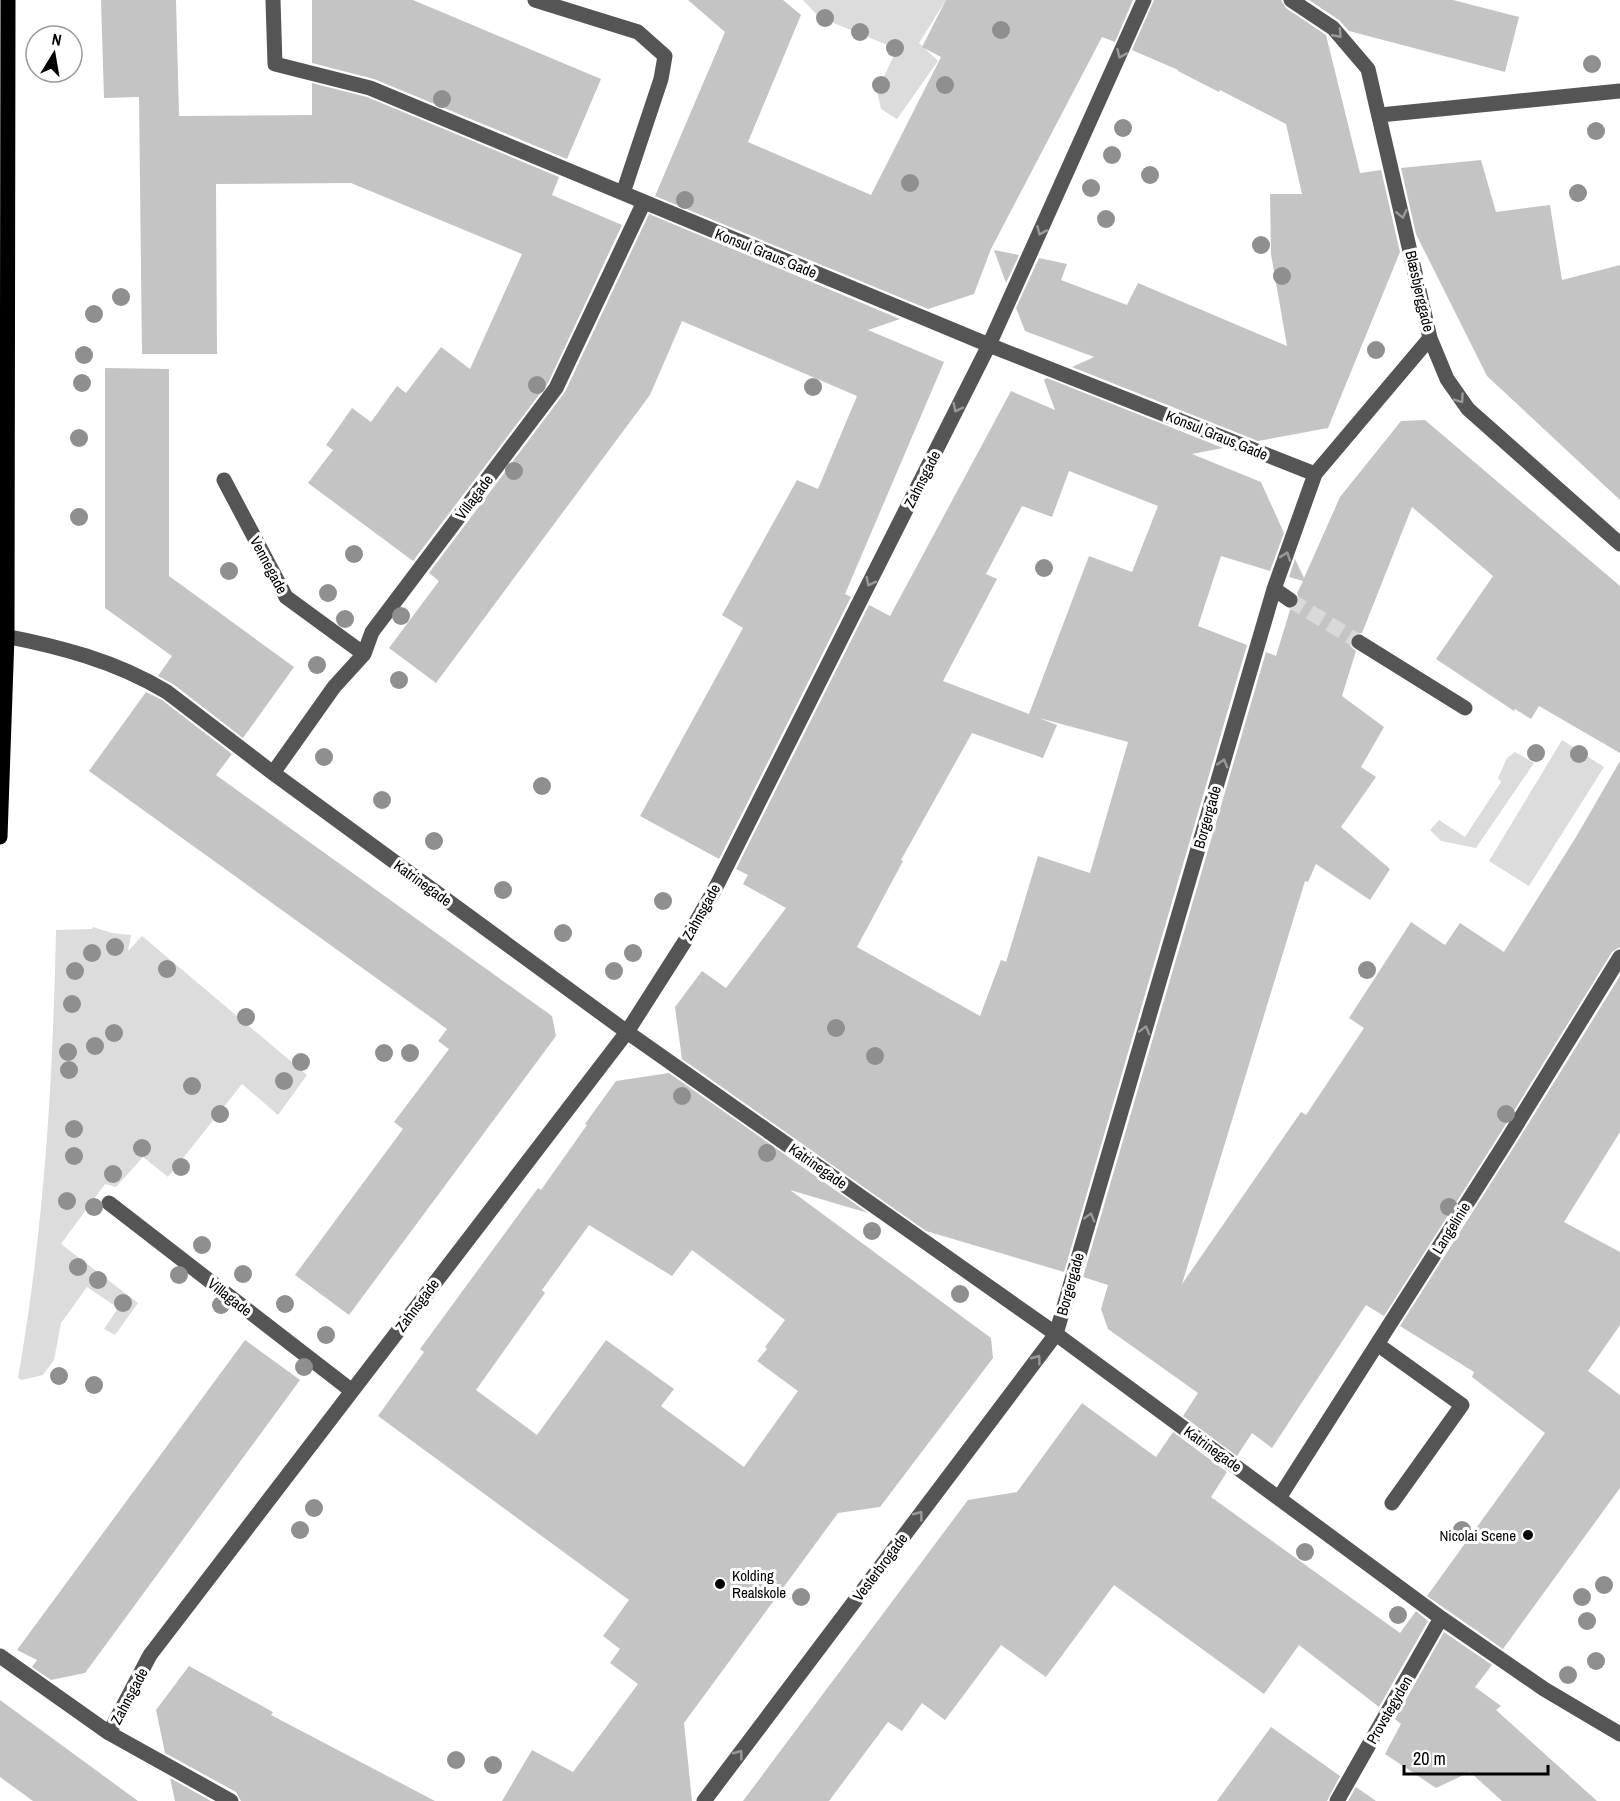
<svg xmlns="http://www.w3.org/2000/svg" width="1620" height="1801" viewBox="0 0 1620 1801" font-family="'Archivo Narrow',sans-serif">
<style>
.green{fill:#dcdcdc}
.building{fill:#c4c4c4;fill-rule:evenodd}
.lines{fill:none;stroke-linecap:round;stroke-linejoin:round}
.minor-tunnel{stroke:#d9d9d9;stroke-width:15;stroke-dasharray:15 8;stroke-linecap:butt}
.minor{stroke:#555;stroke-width:15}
.major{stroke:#000;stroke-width:15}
.tree{fill:#8f8f8f}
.oneway{stroke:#999}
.poi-dot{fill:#000;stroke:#fff;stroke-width:2}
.labels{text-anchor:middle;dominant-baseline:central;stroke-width:6;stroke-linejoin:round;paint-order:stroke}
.street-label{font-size:15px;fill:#000;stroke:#fff}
.poi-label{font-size:15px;fill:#000;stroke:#fff;text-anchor:end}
</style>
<rect width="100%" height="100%" fill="#fff"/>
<path class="green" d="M803,0H946L919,43L938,61L897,119L881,109L877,91L897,49L819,17Z
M1562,740L1604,767L1529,886L1489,861Z
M1515,752L1534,763L1476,848L1441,841L1430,830L1439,820L1465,837L1501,782L1498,778L1507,758Z
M93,927L112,933L131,935L128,951L142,936L307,1075L278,1115L242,1084L168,1177L143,1157L116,1187L105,1184L61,1244L138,1303L115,1335L104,1329L118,1308L87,1287L61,1323L54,1360L43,1375L22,1380L18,1378C44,1230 53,1080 56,930L92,929Z"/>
<path class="building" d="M101,0H176L179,116L312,115V83L367,97L559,177L552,195L622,225L548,383L413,561L308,483L333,450L326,445L352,408L371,422L397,386L406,393L441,347L470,369L522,254L351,183L216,184L217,354H142L139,97L104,98Z
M312,0H413L601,79L567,159L374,79L312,63Z
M688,0H783L801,15L748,142L871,195L941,57L922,47L946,0H1133L1115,42L1102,37L991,249L974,294L928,309L655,196L725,32Z
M1154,0H1281L1286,8L1326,35L1360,173L1381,170L1400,252L1328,428L1258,441L1072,367L1094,357L1025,331L1016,308L1039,258L1067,264L1061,280L1127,305L1138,283L1287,346L1271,254L1270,194H1302L1286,124L1220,90L1219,92L1178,71V70L1132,50Z
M1309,0H1453L1519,17L1505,72L1349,31L1339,20Z
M1481,160L1496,212L1550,205L1562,280L1620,265V500L1487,376L1416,234L1401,168Z
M649,214L900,319L868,330L944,362L845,594L851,597L719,859L640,816L743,628L722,615L797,480L818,489L857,396L682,321L650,395L436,683L389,648L439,581L429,573L565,392Z
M994,250L1019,255L1006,283Z
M105,368L169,369V576L294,667L243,738L173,684L158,676L172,656L105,608Z
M1047,378L1223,448L1192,454L1261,482L1284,533L1270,571L1221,556L1198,626L1247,645L1064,1272L926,1231L682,1059L675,1007L702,971L726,988L786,908L743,884L748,875L736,869L869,605L890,616L1011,391L1055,410L1044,380ZM1069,471L1158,506L1132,572L1089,556L1029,714L943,681L997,579L986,574L1022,506L1052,517ZM1039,718L1128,742L1090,873L1038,856L1006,962L1001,960L980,1016L857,947L903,861L901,860L972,733L1043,758L1057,725Z
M1425,420L1620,586V753L1539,706L1531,719L1515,709L1514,711L1436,659L1493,576L1412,507L1362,633H1355L1350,637V646L1356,651L1342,696L1384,727L1361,767L1376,777L1341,827L1390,869L1370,900L1316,864L1308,882L1305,881L1182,1284L1301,1112L1306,1115L1364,1028L1349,1018L1411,922L1445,945L1460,923L1504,952L1576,837L1620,761V947L1612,952L1496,1140L1384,1316L1366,1305L1272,1448L1252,1433L1237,1456L1183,1416L1198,1393L1108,1329L1101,1309L1108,1285L1083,1277L1266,652L1276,656L1290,610L1295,608L1300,601L1297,593L1303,581L1289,577L1295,559L1304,578L1340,497L1401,421Z
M146,692L162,700L232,754L216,775L552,1016L556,1036L349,1315L295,1275L403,1129L394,1122L449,1049L438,1041L447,1029L89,771Z
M1620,976V1132L1564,1222L1620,1252V1325L1588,1371L1620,1395V1488L1503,1649L1427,1596L1545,1433L1472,1377L1474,1372L1400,1326L1512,1150Z
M669,1073L868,1213L790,1190L991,1338L993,1358L880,1507L838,1513L684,1723L692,1801H502L532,1750L573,1772L638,1684L610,1663L620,1649L603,1636L629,1600L378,1416L424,1352L420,1349L538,1188L541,1190L587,1125L585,1124L616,1081ZM589,1225L672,1276L692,1250L785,1320L765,1347L767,1349L757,1361L798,1391L744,1467L661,1406L674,1389L606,1340L537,1435L476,1390L545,1293L542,1290Z
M245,1340L300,1380L85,1673L51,1680L32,1667L37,1660L17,1650Z
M1082,1403L1156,1457L1173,1432L1227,1472L1211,1497L1400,1633L1416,1611L1428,1621L1379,1707L1299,1645L1264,1694L1114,1585L1046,1677L1001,1645L945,1720L922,1703L902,1731L888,1722L829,1801H743L968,1500L1017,1492Z
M1444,1632L1492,1665L1475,1687L1501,1706L1496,1710L1597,1801H1502L1470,1772L1436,1788L1385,1754L1401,1724L1395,1719Z
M189,1666L273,1712L271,1715L435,1801H241L236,1792L165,1753L156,1710Z
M0,1700L138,1801H33L0,1777Z
M1271,1727L1340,1776L1327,1801H1217Z
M170,1778L211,1801H175Z
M1356,1787L1376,1801H1348Z"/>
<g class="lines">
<path class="minor-tunnel" d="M1290,600L1359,642"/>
<path class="minor" d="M273,0L275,64L370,88L989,345L1315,474
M535,0L638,32L665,56L661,79L623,193
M1291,0L1333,28L1368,69L1430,338L1447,379L1468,409L1620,544
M1380,115L1620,91
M224,480L286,597L364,654
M1274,589L1290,600
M0,635C58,646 116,661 167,692L273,773L627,1032L1056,1334L1441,1618L1544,1689L1620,1734
M1359,642L1465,708
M273,773L334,687L364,654L372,632L556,388L644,202
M109,1203L352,1391
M1377,1344L1462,1405L1392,1503
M1279,1498L1504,1145L1620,957
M0,1656L109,1733L231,1801
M109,1733L150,1655L627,1032L687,938L716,887L989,345L1144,0
M704,1801L1056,1334L1274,589L1315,474L1430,338
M1337,1801L1441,1618"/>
<path class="major" d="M0,837L7,636L8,0"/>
</g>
<g class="tree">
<circle cx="825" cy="18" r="9"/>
<circle cx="1001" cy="30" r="9"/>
<circle cx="860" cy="32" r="9"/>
<circle cx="895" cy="48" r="9"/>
<circle cx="1592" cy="64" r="9"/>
<circle cx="881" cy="85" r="9"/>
<circle cx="945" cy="85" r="9"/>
<circle cx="442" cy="99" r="9"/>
<circle cx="1123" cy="128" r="9"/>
<circle cx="1596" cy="131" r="9"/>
<circle cx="1112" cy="155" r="9"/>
<circle cx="1150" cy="175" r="9"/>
<circle cx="910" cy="183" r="9"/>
<circle cx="1091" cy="188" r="9"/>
<circle cx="1578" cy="193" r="9"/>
<circle cx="685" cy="200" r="9"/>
<circle cx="1106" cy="219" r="9"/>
<circle cx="1261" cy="245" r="9"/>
<circle cx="1282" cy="276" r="9"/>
<circle cx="121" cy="297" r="9"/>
<circle cx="94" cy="314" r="9"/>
<circle cx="1376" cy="350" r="9"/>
<circle cx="84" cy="355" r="9"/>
<circle cx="82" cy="383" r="9"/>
<circle cx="537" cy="385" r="9"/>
<circle cx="813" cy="387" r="9"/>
<circle cx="79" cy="438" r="9"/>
<circle cx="514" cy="471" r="9"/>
<circle cx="79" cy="517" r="9"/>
<circle cx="354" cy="554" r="9"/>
<circle cx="1044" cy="568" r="9"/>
<circle cx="229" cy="571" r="9"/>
<circle cx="328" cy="593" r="9"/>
<circle cx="401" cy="616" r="9"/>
<circle cx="345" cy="619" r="9"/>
<circle cx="317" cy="665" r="9"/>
<circle cx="399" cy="680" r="9"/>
<circle cx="1536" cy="753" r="9"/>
<circle cx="1579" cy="754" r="9"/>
<circle cx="324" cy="757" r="9"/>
<circle cx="542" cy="786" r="9"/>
<circle cx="382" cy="800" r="9"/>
<circle cx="434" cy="841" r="9"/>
<circle cx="503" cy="890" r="9"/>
<circle cx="663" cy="901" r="9"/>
<circle cx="563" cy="933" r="9"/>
<circle cx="115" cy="947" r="9"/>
<circle cx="92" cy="953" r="9"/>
<circle cx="633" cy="953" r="9"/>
<circle cx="167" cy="969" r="9"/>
<circle cx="1367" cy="970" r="9"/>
<circle cx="75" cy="971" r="9"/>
<circle cx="614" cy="971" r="9"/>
<circle cx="72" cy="1004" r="9"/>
<circle cx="246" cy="1017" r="9"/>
<circle cx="836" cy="1028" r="9"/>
<circle cx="114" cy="1033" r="9"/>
<circle cx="95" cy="1046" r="9"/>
<circle cx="68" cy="1052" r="9"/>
<circle cx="384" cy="1053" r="9"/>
<circle cx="410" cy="1053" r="9"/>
<circle cx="875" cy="1056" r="9"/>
<circle cx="301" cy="1062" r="9"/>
<circle cx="69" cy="1070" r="9"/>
<circle cx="284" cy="1081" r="9"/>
<circle cx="192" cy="1086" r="9"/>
<circle cx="682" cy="1096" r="9"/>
<circle cx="220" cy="1114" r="9"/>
<circle cx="1506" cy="1114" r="9"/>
<circle cx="74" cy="1129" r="9"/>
<circle cx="142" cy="1148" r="9"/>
<circle cx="767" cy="1153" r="9"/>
<circle cx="74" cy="1156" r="9"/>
<circle cx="181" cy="1167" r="9"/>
<circle cx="113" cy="1174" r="9"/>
<circle cx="67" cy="1201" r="9"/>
<circle cx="94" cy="1207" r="9"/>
<circle cx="1449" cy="1207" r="9"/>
<circle cx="872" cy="1231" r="9"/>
<circle cx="202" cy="1245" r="9"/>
<circle cx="78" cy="1267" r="9"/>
<circle cx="243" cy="1274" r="9"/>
<circle cx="179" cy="1275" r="9"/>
<circle cx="98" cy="1280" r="9"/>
<circle cx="960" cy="1294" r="9"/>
<circle cx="123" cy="1303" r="9"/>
<circle cx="285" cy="1304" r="9"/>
<circle cx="221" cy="1305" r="9"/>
<circle cx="326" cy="1335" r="9"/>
<circle cx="304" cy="1367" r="9"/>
<circle cx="59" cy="1376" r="9"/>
<circle cx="94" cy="1385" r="9"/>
<circle cx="314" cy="1508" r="9"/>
<circle cx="300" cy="1530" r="9"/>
<circle cx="1462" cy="1530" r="9"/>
<circle cx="1305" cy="1552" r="9"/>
<circle cx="1604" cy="1585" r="9"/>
<circle cx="801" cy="1597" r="9"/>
<circle cx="1582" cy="1597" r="9"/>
<circle cx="1398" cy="1615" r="9"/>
<circle cx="1587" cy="1621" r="9"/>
<circle cx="1596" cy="1661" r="9"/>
<circle cx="1568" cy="1675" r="9"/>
<circle cx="456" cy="1760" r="9"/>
<circle cx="493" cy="1765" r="9"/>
</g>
<defs><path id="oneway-chevron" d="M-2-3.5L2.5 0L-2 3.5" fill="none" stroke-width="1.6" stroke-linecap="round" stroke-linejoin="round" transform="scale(1.5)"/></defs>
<g class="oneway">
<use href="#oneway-chevron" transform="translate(1338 34) rotate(48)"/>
<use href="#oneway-chevron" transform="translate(1121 54) rotate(114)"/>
<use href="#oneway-chevron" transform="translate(1402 214) rotate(77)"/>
<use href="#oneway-chevron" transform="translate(1041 231) rotate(114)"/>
<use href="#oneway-chevron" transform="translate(1460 399) rotate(55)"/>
<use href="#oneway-chevron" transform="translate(957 408) rotate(117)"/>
<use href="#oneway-chevron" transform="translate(1286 556) rotate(-71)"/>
<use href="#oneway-chevron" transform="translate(870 582) rotate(117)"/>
<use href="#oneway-chevron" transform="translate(1223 763) rotate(-74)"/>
<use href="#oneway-chevron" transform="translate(1145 1030) rotate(-74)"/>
<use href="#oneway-chevron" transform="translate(1090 1217) rotate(-74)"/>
<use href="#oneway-chevron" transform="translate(1037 1359) rotate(-53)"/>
<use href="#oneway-chevron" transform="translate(919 1515) rotate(-53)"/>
<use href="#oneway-chevron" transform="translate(739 1754) rotate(-53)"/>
</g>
<g class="poi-dot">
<circle cx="1528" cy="1535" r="6"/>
<circle cx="720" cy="1584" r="6"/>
</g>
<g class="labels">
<g class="street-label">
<text transform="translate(766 253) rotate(22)">Konsul Graus Gade</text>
<text transform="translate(1420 291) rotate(77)">Blæsbjerggade</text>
<text transform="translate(1217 435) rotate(22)">Konsul Graus Gade</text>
<text transform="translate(922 479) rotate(-63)">Zahnsgade</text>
<text transform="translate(474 497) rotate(-53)">Villagade</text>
<text transform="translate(269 565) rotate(62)">Vennegade</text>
<text transform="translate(1207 817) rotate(-74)">Borgergade</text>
<text transform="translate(423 883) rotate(36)">Katrinegade</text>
<text transform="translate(701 912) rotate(-61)">Zahnsgade</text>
<text transform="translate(818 1166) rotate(35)">Katrinegade</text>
<text transform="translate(1451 1228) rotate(-58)">Langelinie</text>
<text transform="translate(1070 1284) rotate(-74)">Borgergade</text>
<text transform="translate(230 1297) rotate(38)">Villagade</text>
<text transform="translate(417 1305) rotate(-53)">Zahnsgade</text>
<text transform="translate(1213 1449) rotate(36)">Katrinegade</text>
<text transform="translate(880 1567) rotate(-53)">Vesterbrogade</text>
<text transform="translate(129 1696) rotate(-62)">Zahnsgade</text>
<text transform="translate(1389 1710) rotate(-60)">Provstegyden</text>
</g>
<g class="poi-label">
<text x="1516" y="1535">Nicolai Scene</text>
<text x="732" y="1575" text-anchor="start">Kolding<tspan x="732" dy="17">Realskole</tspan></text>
</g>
</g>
<g transform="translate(54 54) rotate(11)"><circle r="28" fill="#ffffff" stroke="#999999" stroke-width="1.5"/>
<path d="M0-4.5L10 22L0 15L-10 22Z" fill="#000000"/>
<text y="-9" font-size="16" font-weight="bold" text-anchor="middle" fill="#000000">N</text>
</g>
<path d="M1404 1765v9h144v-9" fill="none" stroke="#000000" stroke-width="3"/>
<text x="1413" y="1765" font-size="18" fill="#000000" stroke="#ffffff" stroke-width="4.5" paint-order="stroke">20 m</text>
</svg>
